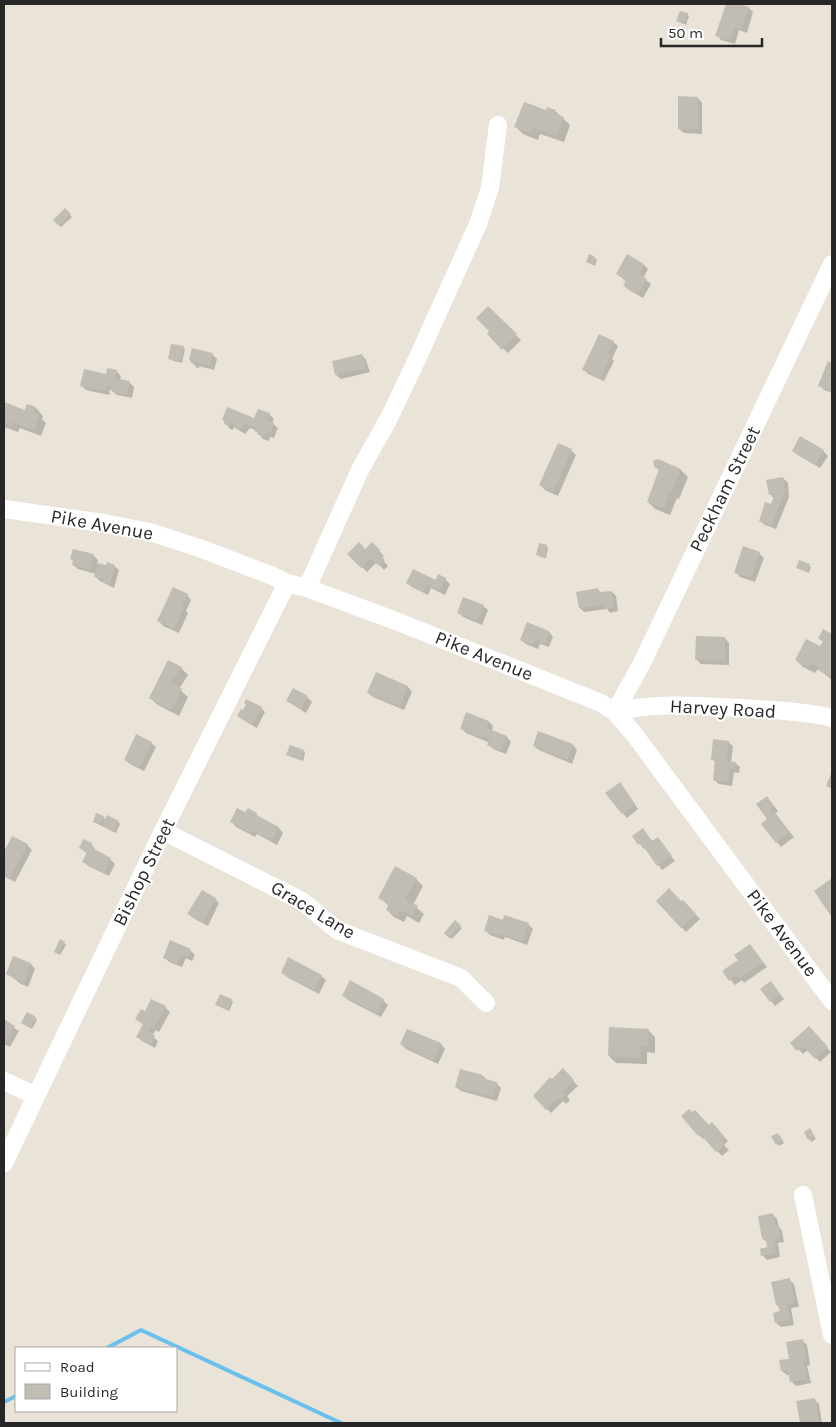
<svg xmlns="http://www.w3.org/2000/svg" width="836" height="1427" viewBox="0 0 836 1427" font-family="Karla,sans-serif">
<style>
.shadow{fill:#0003}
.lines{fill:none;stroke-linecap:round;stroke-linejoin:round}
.stream{stroke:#6ac0ec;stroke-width:4}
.building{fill:#c1bdb5}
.minor{stroke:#fff;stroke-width:18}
.labels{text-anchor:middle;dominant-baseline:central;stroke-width:4;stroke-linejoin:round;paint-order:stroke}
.street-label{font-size:19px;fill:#272727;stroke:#fff}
</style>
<rect width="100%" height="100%" fill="#e9e3d8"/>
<path class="shadow" d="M727,4H736L749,8L753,12L747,33L739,30L735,44L721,40L717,35Z
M687,14L689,16L686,25L678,21Z
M698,98L702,103V134L684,133L679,129Z
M547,111H555L570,125L564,142L540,134L538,140L523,134L516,127Z
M65,210L72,217L61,227L55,220Z
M595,258L597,260L595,266L587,262Z
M644,265L648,269L643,278L651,284L643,298L629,290L625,286L627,282L617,274Z
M488,307L521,340L508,353L488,334L491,331Z
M613,342L618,346L612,359L614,361L604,381L588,374L584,369Z
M183,348L185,349L182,363L171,360L170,359Z
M212,354L217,359L214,370L199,366V368H197L190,360Z
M362,355L366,360L370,372L341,379L336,375Z
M829,363L832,364V393L824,390L820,385Z
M116,371L121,376L120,380L129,382L134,387L132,398L117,395L110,389L109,395L86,390L82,386Z
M4,404L25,411L27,405L36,408L43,416L42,419L46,423L41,436L20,428L18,432L4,427Z
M269,414L274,419L272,423L278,428L274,438L270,437L269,441L263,439L255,430L250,428L245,434L234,427L233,430L230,429L223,420L255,419Z
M558,445L572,451L576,455L558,496L545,490L540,485Z
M793,451H823L828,456L820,468L798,455Z
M656,461L681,470L688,477L679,499L677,498L670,515L655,509L648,502L660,471L655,466Z
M783,478L788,483L789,497L776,529L765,525L760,521L772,505L774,499L771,495L768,481Z
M372,544L384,556L381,558L388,566L384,570L377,562L367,572L349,554L365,551Z
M546,546L548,548L546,558L540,557L538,555Z
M74,550L94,556L98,560L97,564L107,566H114L119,570L114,588L100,581L95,576L96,574L78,569L73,565L74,561L72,559Z
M759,553L764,558L755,582L740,577L736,572Z
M809,566L811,567L809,573L798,567Z
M445,579L450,584L445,595L431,588L428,595L412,587L407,583Z
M598,589L601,593L612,592L616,596L618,611L610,613L607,609L584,612L580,608Z
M187,595L191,600L186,611L188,613L179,633L163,626L159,621Z
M483,606L488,610L482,625L463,617L458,612Z
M528,624L549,632L553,637L549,647L540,644L538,649L526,644L521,640Z
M824,631L832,635V680L818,669L815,673L803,667L796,660L821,648L824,643L819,638Z
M725,638L729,643V665L701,664L696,659Z
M181,668L188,675L179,689L188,697L179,716L158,705L150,698Z
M377,674L408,687L412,692L404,710L373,697L368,693Z
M307,697L312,702L306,713L287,701Z
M261,708L265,712L257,728L243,720L238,716L243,712Z
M489,722L493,726L492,731L507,737L511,742L506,754L493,749L489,745L490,743L466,733L461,728Z
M728,742L733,746L731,762L735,763L740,767L739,773L734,772L732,786L719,784L714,780L716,763L712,759Z
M151,743L156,747L144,771L130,764L125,760Z
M573,745L577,750L572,764L539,750L534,746Z
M304,751L305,753L303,761L289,756Z
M624,788L638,809L627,818L607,793Z
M771,802L778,811L775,814L794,837L781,847L777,842L769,819L758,804Z
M256,814L261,819L279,828L283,833L277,845L257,834L255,837L236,827L232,822Z
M103,817L106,820L118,822L120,824L116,833L94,822Z
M643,830L653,842L658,839L675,861L662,870L646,848L644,849L634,836Z
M13,838L27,845L32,850L15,882L4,876V855Z
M91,844L95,849L94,851L110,859L115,864L109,876L88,866L84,861L88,854L80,848Z
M416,879L423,886L413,905L424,914L419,923L407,916L404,922L394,917L387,910L389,906L380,898Z
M215,899L219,903L208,926L193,918L189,914Z
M657,901H683L700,919L686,932Z
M455,922L462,928L452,939L445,933Z
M504,922L528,924L533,929L527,945L505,937L504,940L490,935L485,930Z
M64,943L66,945L60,955L55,952Z
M750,946L767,967L744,983L742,980L735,985L724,972L739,960Z
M190,950L195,955L192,961L186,958L182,967L169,962L164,957Z
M13,958L31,964L35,969L28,987L21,984L7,973Z
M282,972L321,976L326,980L319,994L287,977Z
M775,987L784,999L775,1006L762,989Z
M344,996L383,1000L388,1005L381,1017L348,1000Z
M231,1000L233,1002L229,1011L217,1005Z
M165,1007L170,1012L159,1032L156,1030L152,1036L158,1041L155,1048L142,1041L138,1037L144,1025L137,1019L145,1013Z
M35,1018L37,1020L32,1029L25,1025Z
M4,1021L19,1031L10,1047L4,1044Z
M648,1030L655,1037V1053L647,1052V1064L616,1063L609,1056Z
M408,1031L441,1044L445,1049L438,1064L406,1049L401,1044Z
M813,1032L831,1052L820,1062L808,1050L803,1054L792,1043Z
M563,1070L578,1086L567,1096L570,1100L566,1104L563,1101L551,1113L534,1096Z
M483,1076L488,1081L496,1083L501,1088L497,1101L461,1091L456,1087Z
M682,1116L716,1128L728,1141L724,1145L729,1150L722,1156L705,1138L703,1139L699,1135Z
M805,1132H811L816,1139L811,1142Z
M780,1136L784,1143L779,1146L773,1137Z
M773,1215L777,1219L779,1227L782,1231L784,1242L778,1243L780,1257L767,1260L762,1255L769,1248L768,1243L763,1239Z
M789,1280L794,1284L799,1307L791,1308L794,1325L781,1327L776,1323L774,1314L781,1312L780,1308L777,1305Z
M802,1340L807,1345L810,1365L807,1366L811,1383L796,1386L791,1381L790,1375H787L782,1371L781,1361L790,1360Z
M814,1400L819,1404L822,1423H801L798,1402Z"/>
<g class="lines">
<path class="stream" d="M107,1348L141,1330L341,1423
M4,1402L16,1396"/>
</g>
<path class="building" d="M726,4H740L749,7L742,29L735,27L730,40L715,36Z
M680,11L688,13L684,24L676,21Z
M678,96L698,97V130L678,129Z
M524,102L546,110L547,107L556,110L554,114L564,117L557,136L533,128L531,133L514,127Z
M65,208L71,214L59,226L53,220Z
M589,254L595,257L593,265L586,262Z
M627,254L644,264L639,274L647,279L638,294L623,286L626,280L616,274Z
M488,306L517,334L502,350L487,334L489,331L476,318Z
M599,334L614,341L608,354L611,355L600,378L582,370Z
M171,344L184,346L181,361L168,359Z
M192,348L213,353L210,366L195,362L194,364L191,363V361L189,360Z
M362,354L366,368L335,375L332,361Z
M828,361L832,363V391L818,386Z
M107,368L117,370L115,378L130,381L127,395L111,391L112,387L106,386L105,391L80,386L84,369L106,374Z
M4,402L25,410L27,404L36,407L34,413L40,415L34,430L12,422L11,426L4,424Z
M227,407L254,418L258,409L270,413L267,420L274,423L269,435L266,433L264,437L257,434L258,432L254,431L255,428L245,424L240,430L236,429L237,426L230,423L228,426L224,424L225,421L222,420Z
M800,436L824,450L815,465L792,451Z
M558,443L572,449L553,492L539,485Z
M658,459L681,469L672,492L670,491L663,508L647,502L659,469L655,468L653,463L654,460Z
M783,477L785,492L784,493L771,526L759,521L765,502L771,504L775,494L769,495L766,480Z
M359,542L365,549L372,542L380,550L378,553L385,560L379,566L371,558L361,568L347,554Z
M539,543L547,545L545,557L536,555Z
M743,546L760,552L751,578L734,573Z
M73,549L94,554L91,570L72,565L73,560L70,559Z
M799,560L810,564L807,572L796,568Z
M107,562L115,565L110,584L102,582L103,579L94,577L98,563L106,565Z
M413,569L436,580L438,574L446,578L440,591L427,585L423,592L406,583Z
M173,587L188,594L182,606L184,607L174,629L157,621Z
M598,588L599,592L612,591L615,607L605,609L604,605L579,608L576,592Z
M463,597L484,605L478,621L457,613Z
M527,622L549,631L545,644L536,640L534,645L520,640Z
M823,629L832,634V672L830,676L818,670L819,667L810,663L808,667L795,660L806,639L820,646L823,641L818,638Z
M696,636L725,637V661L695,660Z
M168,660L182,667L171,683L182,689L171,710L149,698Z
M376,672L408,686L400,707L367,693Z
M293,688L308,696L301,709L286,701Z
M246,699L262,707L252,724L237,716L241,709L243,710L246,704L244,703Z
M466,712L489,721L487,728L507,736L501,751L487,745L490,738L484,736L483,738L460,729Z
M538,731L573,744L567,760L533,746Z
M136,734L152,742L140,767L124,760Z
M713,739L729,741L726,761L736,762L735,769L730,768L728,782L713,780L715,760H711Z
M290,745L304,750L301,760L286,755Z
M832,771V789L826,786Z
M620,782L635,804L622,814L605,793Z
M767,796L774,806L770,809L775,815L776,814L790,832L776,843L761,824L767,819L756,804Z
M237,808L245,812L248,808L257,813L256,815L279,827L272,841L252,830L251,833L230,822Z
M96,813L104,816L100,825L93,822Z
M107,815L119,821L113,832L102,826Z
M643,828L652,841L658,837L672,856L657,866L641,843L638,845L632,836Z
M12,836L28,844L10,878L4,875V852Z
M83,839L92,843L90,847L111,858L104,873L82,862L87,852L79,848Z
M395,866L417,878L405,899L418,906L412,916L400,910L397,916L386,910L389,904L378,898Z
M832,878V915L831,916L814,891Z
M669,888L681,901L683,900L696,914L681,928L656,901Z
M202,890L216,898L203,922L187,914Z
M489,915L503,920L504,915L529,923L523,941L500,934V936L484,931Z
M455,920L461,925L449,938L444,933Z
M60,939L65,942L58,954L54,952Z
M170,940L191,949L188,957L181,955L177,964L163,958Z
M750,944L763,962L739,979L737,976L729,981L722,971L738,960L734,955Z
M13,956L31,963L24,983L6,974Z
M288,957L322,975L314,990L281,973Z
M350,980L384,999L377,1013L342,996Z
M771,981L780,994L770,1002L760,989Z
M220,994L232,999L227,1010L215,1005Z
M151,999L166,1006L154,1028L151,1027L148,1032L155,1036L150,1045L136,1037L143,1024L135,1019L141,1009L145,1011Z
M27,1012L36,1017L30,1028L21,1023Z
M4,1019L15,1026L5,1044L4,1043Z
M809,1026L828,1047L815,1059L803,1046L797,1051L790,1043Z
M609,1027L649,1029L648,1046H641L640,1058L608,1056Z
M407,1029L441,1043L433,1060L400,1044Z
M563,1068L574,1080L563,1091L566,1095L560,1100L558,1098L546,1110L533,1096L550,1077L552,1079Z
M460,1069L483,1075L482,1078L497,1082L493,1097L455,1087Z
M689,1109L692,1112L695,1110L709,1125L712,1122L724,1136L721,1140L725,1145L716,1152L700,1134L698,1136L681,1116Z
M810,1128L815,1137L808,1140L804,1132Z
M778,1133L783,1141L776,1145L771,1136Z
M773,1213L775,1225H778L780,1238L774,1239L776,1253L761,1256L760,1249L767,1247L766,1239H762L758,1216Z
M790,1278L795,1302L787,1304L790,1320L775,1323L773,1313L780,1311L778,1305H776L771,1282Z
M803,1339L807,1361H804L807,1379L790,1382L788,1370L781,1371L779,1360L789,1359L786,1342Z
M815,1398L819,1422L800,1423L796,1401Z"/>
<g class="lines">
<path class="minor" d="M4,509L104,523L150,532L202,549L273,576L287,583L307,588L396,621L601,703L615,712L634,734L832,1001
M307,588L360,470L389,418L418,357L478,224L490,188L498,125
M615,712L642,663L832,264
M615,712C656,702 698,706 741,708C769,710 805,711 832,718
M163,831L302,901L337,930L461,978L486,1003
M4,1081L36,1096
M4,1163L163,831L287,583
M803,1195L832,1335"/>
</g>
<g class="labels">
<g class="street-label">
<text transform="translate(725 489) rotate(-64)">Peckham Street</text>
<text transform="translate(102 525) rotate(10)">Pike Avenue</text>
<text transform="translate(484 656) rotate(22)">Pike Avenue</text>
<text transform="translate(723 709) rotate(3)">Harvey Road</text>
<text transform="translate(144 872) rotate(-64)">Bishop Street</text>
<text transform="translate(313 910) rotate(31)">Grace Lane</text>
<text transform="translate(782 933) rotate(53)">Pike Avenue</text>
</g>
</g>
<rect width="836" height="1427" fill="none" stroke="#272727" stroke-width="10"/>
<rect x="15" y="1347" width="162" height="65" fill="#ffffff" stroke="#a9a9a9"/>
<rect x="25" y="1363" width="25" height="8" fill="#ffffff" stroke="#a9a9a9"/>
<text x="60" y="1372" font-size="15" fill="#272727">Road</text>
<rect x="25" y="1384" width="25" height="15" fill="#c1bdb5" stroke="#a9a9a9"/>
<text x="60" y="1397" font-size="15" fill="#272727">Building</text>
<path d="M661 38v8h101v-8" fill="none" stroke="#272727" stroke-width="2.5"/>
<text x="668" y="38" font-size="15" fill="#272727" stroke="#ffffff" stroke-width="4" paint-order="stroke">50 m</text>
</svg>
